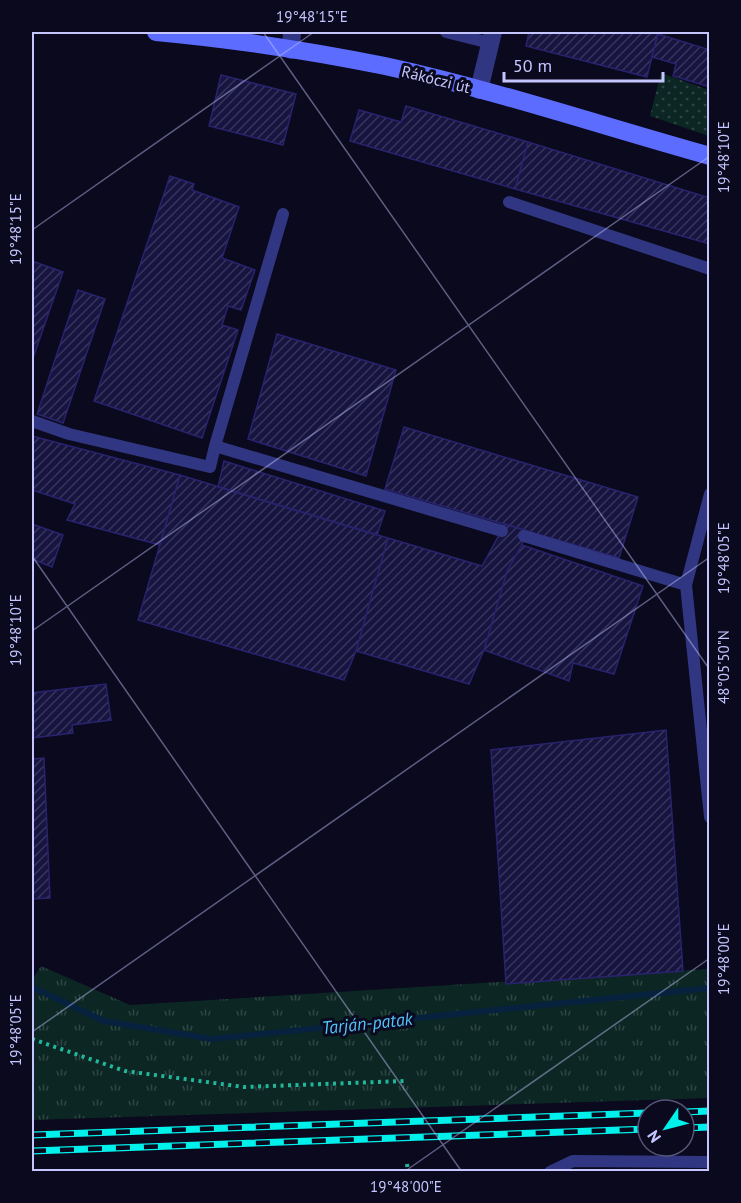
<svg xmlns="http://www.w3.org/2000/svg" width="741" height="1203" viewBox="0 0 741 1203" font-family="'PT Sans',sans-serif">
<style>
.grass{fill:url(#grass-tufts)}
.park{fill:url(#park-dots)}
.lines{fill:none;stroke-linecap:round;stroke-linejoin:round}
.stream{stroke:#06223f;stroke-width:6}
.building{fill:url(#building-hatch);stroke:#29236e;stroke-width:1.5}
.path{stroke:#21b79c;stroke-width:4;stroke-dasharray:3 4.5;stroke-linecap:butt}
.lane{stroke:#303681;stroke-width:12}
.street{stroke:#303681;stroke-width:18}
.secondary{stroke:#5c6cff;stroke-width:18}
.rail-casing{stroke:#00f0ec;stroke-width:7}
.rail{stroke:#0a091d;stroke-width:4.5;stroke-dasharray:14;stroke-linecap:butt}
.ticks{fill:none;stroke:#c5c6ff;stroke-width:1.5;stroke-opacity:0.45}
.labels{text-anchor:middle;dominant-baseline:central;stroke-width:6;stroke-linejoin:round;paint-order:stroke}
.street-label{font-size:16px;fill:#c5c6ff;stroke:#0a091d}
.water-label{font-size:18px;font-style:italic;fill:#53c4ff;stroke:#0a091d}
.neatline{fill:none;stroke:#c5c6ff;stroke-width:2}
.ticks-label{font-size:15px;text-anchor:middle;fill:#c5c6ff}
</style>
<defs>
<pattern id="grass-tufts" width="24" height="20" patternUnits="userSpaceOnUse" patternTransform="scale(1.5)"><rect width="24" height="20" fill="#0c2723"/><path d="M3 7l-1-3M5 7V3M7 7l1-3M15 17l-1-3M17 17v-4M19 17l1-3" fill="none" stroke="#2e4544"/></pattern>
<pattern id="park-dots" width="8" height="8" patternUnits="userSpaceOnUse" patternTransform="scale(1.5)"><rect width="8" height="8" fill="#0c2723"/><path d="M2 2h.1M6 6h.1" fill="none" stroke="#2e4544" stroke-width="1.8" stroke-linecap="round"/></pattern>
<pattern id="building-hatch" width="6" height="6" patternUnits="userSpaceOnUse" patternTransform="scale(1.5)"><rect width="6" height="6" fill="#171440"/><path d="M-1 1l2-2M0 6l6-6M5 7l2-2" fill="none" stroke="#37355d"/></pattern>
</defs>
<rect width="100%" height="100%" fill="#0a091d"/>
<path class="grass" d="M41,966L130,1005L709,969V1098L32,1120V980Z"/>
<path class="park" d="M661,73L709,90V136L650,116Z"/>
<g class="lines">
<path class="stream" d="M32,987L104,1021L212,1039L710,988"/>
</g>
<path class="building" d="M529,32H658L647,77L526,46Z
M658,34L710,50V87L673,76L676,64L652,57Z
M221,75L296,94L283,145L209,126Z
M406,106L528,142L515,189L350,141L359,110L401,122Z
M528,142L710,198V244L515,189Z
M170,176L194,184L192,190L239,207L222,258L255,270L241,310L228,306L222,325L238,330L202,438L94,401Z
M32,261L63,272L32,361Z
M78,290L105,299L63,423L37,414Z
M277,334L396,370L366,476L248,439Z
M404,427L638,497L619,558L385,489Z
M32,436L180,475L160,545L67,520L75,504L32,490Z
M224,461L385,511L377,535L218,487Z
M180,475L388,538L356,651L344,680L138,620Z
M32,524L63,535L52,567L32,559Z
M505,524L525,530L522,545L507,571L484,650L469,684L356,651L388,538L482,566Z
M522,545L643,586L614,674L573,663L569,681L484,650L507,571Z
M106,684L111,720L72,725L73,733L32,738V693Z
M666,730L683,971L506,984L491,750Z
M44,758L50,898L32,899V759Z"/>
<g class="lines">
<path class="path" d="M32,1039L125,1071L244,1087L404,1081
M407,1164L408,1172"/>
<path class="lane" d="M446,32L490,43
M509,202L710,269
M283,214L215,446L502,531
M32,421L69,434L210,467L215,446
M710,494L686,585L710,817
M524,536L686,585
M550,1172L573,1161L708,1162"/>
<path class="street" d="M291,50L292,32
M479,90L493,32"/>
<path class="secondary" d="M156,32C233,39 310,51 385,66C495,90 602,126 710,156"/>
<defs>
<path id="rail" d="M684,1112L710,1111
M684,1128L710,1127
M32,1135L648,1113
M32,1151L648,1129"/>
</defs>
<use href="#rail" class="rail-casing"/>
<use href="#rail" class="rail"/>
</g>
<path class="ticks" d="M263,32L710,670M32,230L314,32M32,556L462,1172M32,631L710,156M32,1032L710,557M404,1172L710,958"/>
<g class="labels">
<g class="street-label">
<text transform="translate(436 79) rotate(14)">Rákóczi út</text>
</g>
<g class="water-label">
<text transform="translate(367 1023) rotate(-6)">Tarján-patak</text>
</g>
</g>
<rect width="741" height="1203" fill="none" stroke="#0a091d" stroke-width="66"/>
<g transform="translate(666 1128) rotate(235)"><circle r="28" fill="#0a091d" stroke="#555577" stroke-width="1.5"/>
<path d="M0-4.5L10 22L0 15L-10 22Z" fill="#00f0ec"/>
<text y="-9" font-size="16" font-weight="bold" text-anchor="middle" fill="#c5c6ff">N</text>
</g>
<path d="M504 72v9h159v-9" fill="none" stroke="#c5c6ff" stroke-width="3"/>
<text x="513" y="72" font-size="18" fill="#c5c6ff" stroke="#0a091d" stroke-width="4.5" paint-order="stroke">50 m</text>
<rect x="33" y="33" width="675" height="1137" class="neatline"/>
<g class="ticks-label">
<text x="312" y="22">19°48'15"E</text>
<text transform="translate(724 157) rotate(-90)" y="5">19°48'10"E</text>
<text transform="translate(16 229) rotate(-90)" y="5">19°48'15"E</text>
<text transform="translate(724 558) rotate(-90)" y="5">19°48'05"E</text>
<text transform="translate(16 630) rotate(-90)" y="5">19°48'10"E</text>
<text transform="translate(724 667) rotate(-90)" y="5">48°05'50"N</text>
<text transform="translate(724 959) rotate(-90)" y="5">19°48'00"E</text>
<text transform="translate(16 1030) rotate(-90)" y="5">19°48'05"E</text>
<text x="406" y="1192">19°48'00"E</text>
</g>
</svg>
